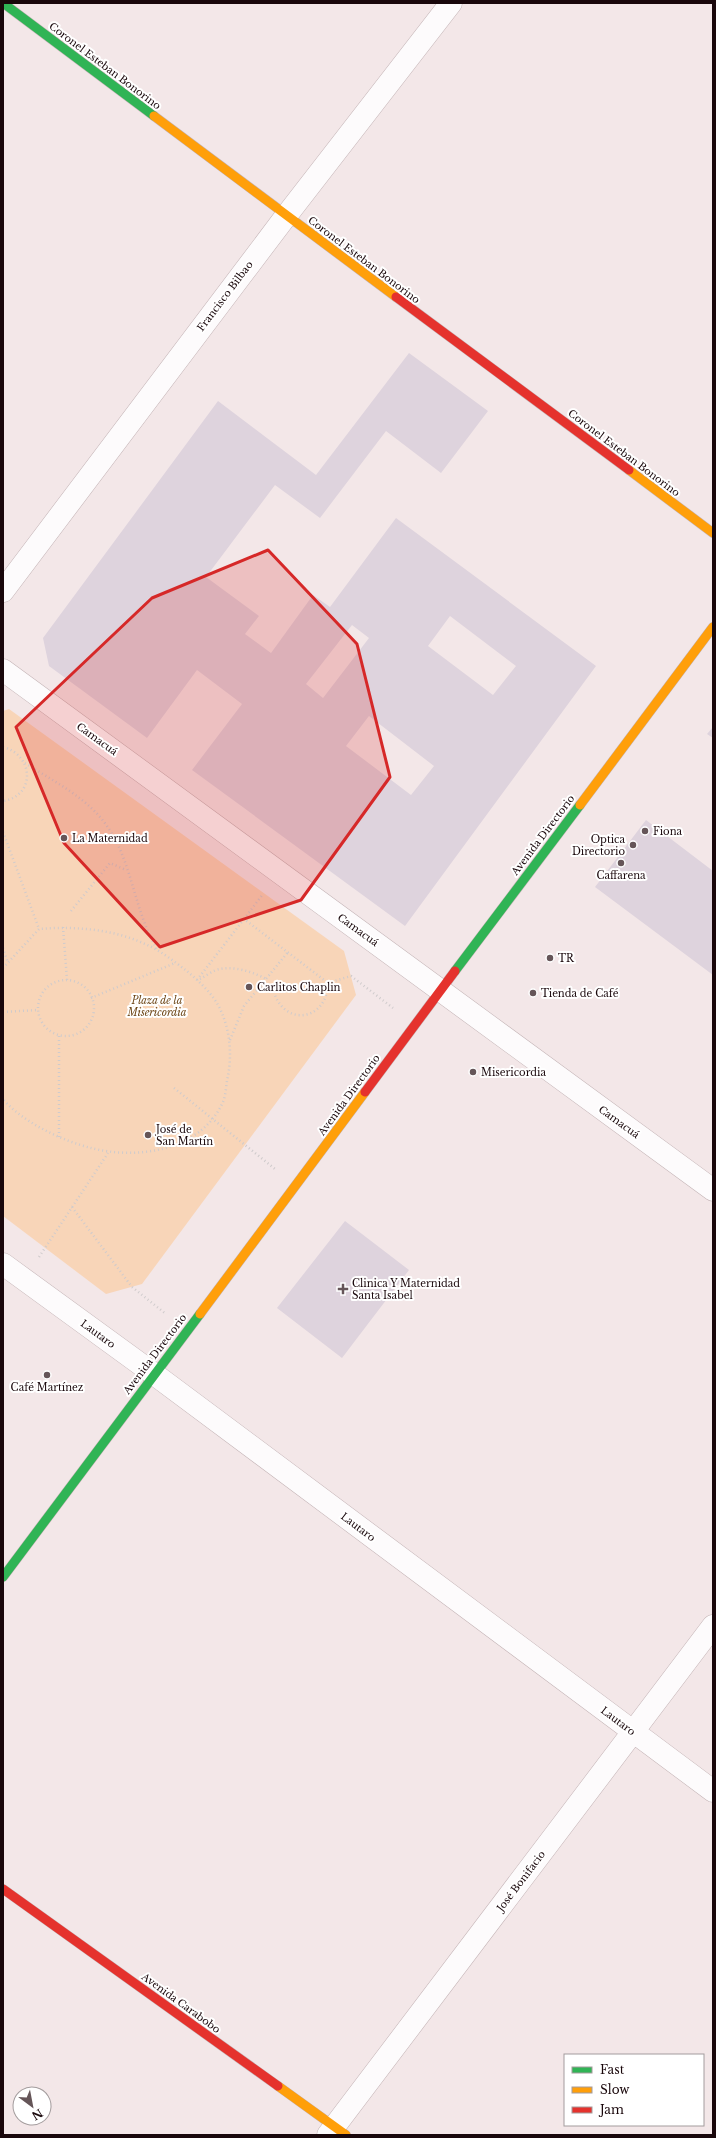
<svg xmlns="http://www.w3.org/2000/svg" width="716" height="2138" viewBox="0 0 716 2138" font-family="'Libre Baskerville',serif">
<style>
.green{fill:#f8d5b8}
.building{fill:#ded3dd;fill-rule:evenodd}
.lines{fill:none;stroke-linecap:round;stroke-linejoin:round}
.street-casing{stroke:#c3b3b5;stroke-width:23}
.fast-casing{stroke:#c3b3b5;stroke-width:10}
.slow-casing{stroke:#c3b3b5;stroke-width:10}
.jam-casing{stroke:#c3b3b5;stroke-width:10}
.path{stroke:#cfcbcc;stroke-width:2.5;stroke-dasharray:1 3;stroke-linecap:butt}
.street{stroke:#fdfbfc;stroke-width:22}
.fast{stroke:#30b455;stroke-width:9}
.slow{stroke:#ff9f0a;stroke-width:9}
.jam{stroke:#e5322d;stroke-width:9}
.marked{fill:#d62828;fill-opacity:0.2;stroke:#d62828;stroke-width:3;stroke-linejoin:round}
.poi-dot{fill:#655558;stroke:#fff;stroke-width:1.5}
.labels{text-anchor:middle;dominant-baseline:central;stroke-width:4;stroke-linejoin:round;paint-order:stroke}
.street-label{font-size:10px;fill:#19070b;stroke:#fff}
.poi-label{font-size:10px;fill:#19070b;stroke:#fff;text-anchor:start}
.park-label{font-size:10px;font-style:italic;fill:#6e4718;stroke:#fff}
</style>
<rect width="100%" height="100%" fill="#f3e7e8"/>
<path class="green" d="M9,709L344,951L356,995L142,1284L106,1294L3,1216V711Z"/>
<path class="building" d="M409,353L488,411L441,473L386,431L320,518L275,485L206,577L259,616L245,634L271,653L313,595L330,607L396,518L596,666L405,926L192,770L242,704L197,670L147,738L49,666L43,638L218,401L316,475ZM450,616L516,666L493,695L428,646ZM352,625L369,638L323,698L306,684ZM369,716L434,766L411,795L346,746Z
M713,727V738L707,734Z
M646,820L713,871V975L595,887Z
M345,1221L409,1270L342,1358L277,1308Z"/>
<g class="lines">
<defs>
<path id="street" d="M3,591L286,216L451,3
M3,670L713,1190
M3,1264L154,1374L713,1791
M328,2135L713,1626"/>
<path id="fast" d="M3,3L154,116
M455,971L580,805
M3,1577L200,1314"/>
<path id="slow" d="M154,116L396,297
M629,470L713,533
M580,805L713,627
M200,1314L365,1092
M278,2086L346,2135"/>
<path id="jam" d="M396,297L629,470
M365,1092L455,971
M3,1889L278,2086"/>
</defs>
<use href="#street" class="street-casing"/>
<use href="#fast" class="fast-casing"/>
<use href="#slow" class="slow-casing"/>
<use href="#jam" class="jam-casing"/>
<path class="path" d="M3,747C34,755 36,796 3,801
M25,763C53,781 88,798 107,826C133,863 134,912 158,951
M3,832L39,929
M71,911L110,863L126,870
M244,919L263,894
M63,927L67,980
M3,948L8,963
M3,968L39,929C74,926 113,929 145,944C160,950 175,962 188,972C201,983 214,995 221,1011C230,1031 232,1054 228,1076C226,1084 226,1095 223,1102C201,1151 137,1160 91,1148C63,1141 22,1122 3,1099
M200,979C206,976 213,970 220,969C235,966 253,972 266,979
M197,980L244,919L328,983
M38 1008a28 28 0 1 1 56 0a28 28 0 1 1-56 0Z
M328,983L351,976L393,1008
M261,987L273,988C281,1027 327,1023 328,983
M91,998L175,963
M3,1012L38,1010
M230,1040L244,1006L288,952
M174,1088L275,1169
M59,1137V1035
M72,1207L132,1287L166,1314
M39,1257L108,1153"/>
<use href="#street" class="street"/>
<use href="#fast" class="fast"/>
<use href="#slow" class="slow"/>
<use href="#jam" class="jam"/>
</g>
<path class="marked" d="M268,550L357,644L390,777L301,900L160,947L64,843L16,727L152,598Z"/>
<g class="poi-dot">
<circle cx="645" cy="831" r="4"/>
<circle cx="64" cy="838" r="4"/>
<circle cx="633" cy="845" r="4"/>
<circle cx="621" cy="863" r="4"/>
<circle cx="550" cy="958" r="4"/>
<circle cx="249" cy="987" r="4"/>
<circle cx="533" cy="993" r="4"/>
<circle cx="473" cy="1072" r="4"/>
<circle cx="148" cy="1135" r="4"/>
<path d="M341 1283h4v4h4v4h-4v4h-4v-4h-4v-4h4z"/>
<circle cx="47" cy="1375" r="4"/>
</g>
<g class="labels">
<g class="street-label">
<text transform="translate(105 66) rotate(37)">Coronel Esteban Bonorino</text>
<text transform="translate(364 260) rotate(37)">Coronel Esteban Bonorino</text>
<text transform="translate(225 296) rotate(-53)">Francisco Bilbao</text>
<text transform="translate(624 453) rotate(37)">Coronel Esteban Bonorino</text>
<text transform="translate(97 739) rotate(36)">Camacuá</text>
<text transform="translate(543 835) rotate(-53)">Avenida Directorio</text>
<text transform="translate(358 930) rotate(36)">Camacuá</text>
<text transform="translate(349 1095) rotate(-54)">Avenida Directorio</text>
<text transform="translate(619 1122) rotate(36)">Camacuá</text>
<text transform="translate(98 1334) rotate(36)">Lautaro</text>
<text transform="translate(155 1354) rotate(-53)">Avenida Directorio</text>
<text transform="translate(358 1527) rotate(37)">Lautaro</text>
<text transform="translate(618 1721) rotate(37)">Lautaro</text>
<text transform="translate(521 1881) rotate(-53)">José Bonifacio</text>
<text transform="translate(181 2003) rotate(36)">Avenida Carabobo</text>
</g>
<g class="poi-label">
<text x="653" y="831">Fiona</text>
<text x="72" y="838">La Maternidad</text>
<text x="625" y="839" text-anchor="end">Optica<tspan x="625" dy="12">Directorio</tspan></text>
<text x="621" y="875" text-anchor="middle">Caffarena</text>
<text x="558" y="958">TR</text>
<text x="257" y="987">Carlitos Chaplin</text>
<text x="541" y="993">Tienda de Café</text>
<text x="481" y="1072">Misericordia</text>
<text x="156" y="1129">José de<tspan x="156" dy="12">San Martín</tspan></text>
<text x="352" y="1283">Clinica Y Maternidad<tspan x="352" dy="12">Santa Isabel</tspan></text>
<text x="47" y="1387" text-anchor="middle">Café Martínez</text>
</g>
<g class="park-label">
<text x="157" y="1000">Plaza de la<tspan x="157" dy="12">Misericordia</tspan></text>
</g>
</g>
<rect width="716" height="2138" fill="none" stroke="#19070b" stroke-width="8"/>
<rect x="564" y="2054" width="140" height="72" fill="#ffffff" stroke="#a39c9d"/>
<rect x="572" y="2067" width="20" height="6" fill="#30b455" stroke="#a39c9d"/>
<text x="600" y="2074" font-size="12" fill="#19070b">Fast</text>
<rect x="572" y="2087" width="20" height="6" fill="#ff9f0a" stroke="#a39c9d"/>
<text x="600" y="2094" font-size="12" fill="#19070b">Slow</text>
<rect x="572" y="2107" width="20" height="6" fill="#e5322d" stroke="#a39c9d"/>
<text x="600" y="2114" font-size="12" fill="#19070b">Jam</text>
<g transform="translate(32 2106) rotate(148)"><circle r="19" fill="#ffffff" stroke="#a39c9d"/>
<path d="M0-3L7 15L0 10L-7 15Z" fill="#655558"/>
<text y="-6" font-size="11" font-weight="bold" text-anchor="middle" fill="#19070b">N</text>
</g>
</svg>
